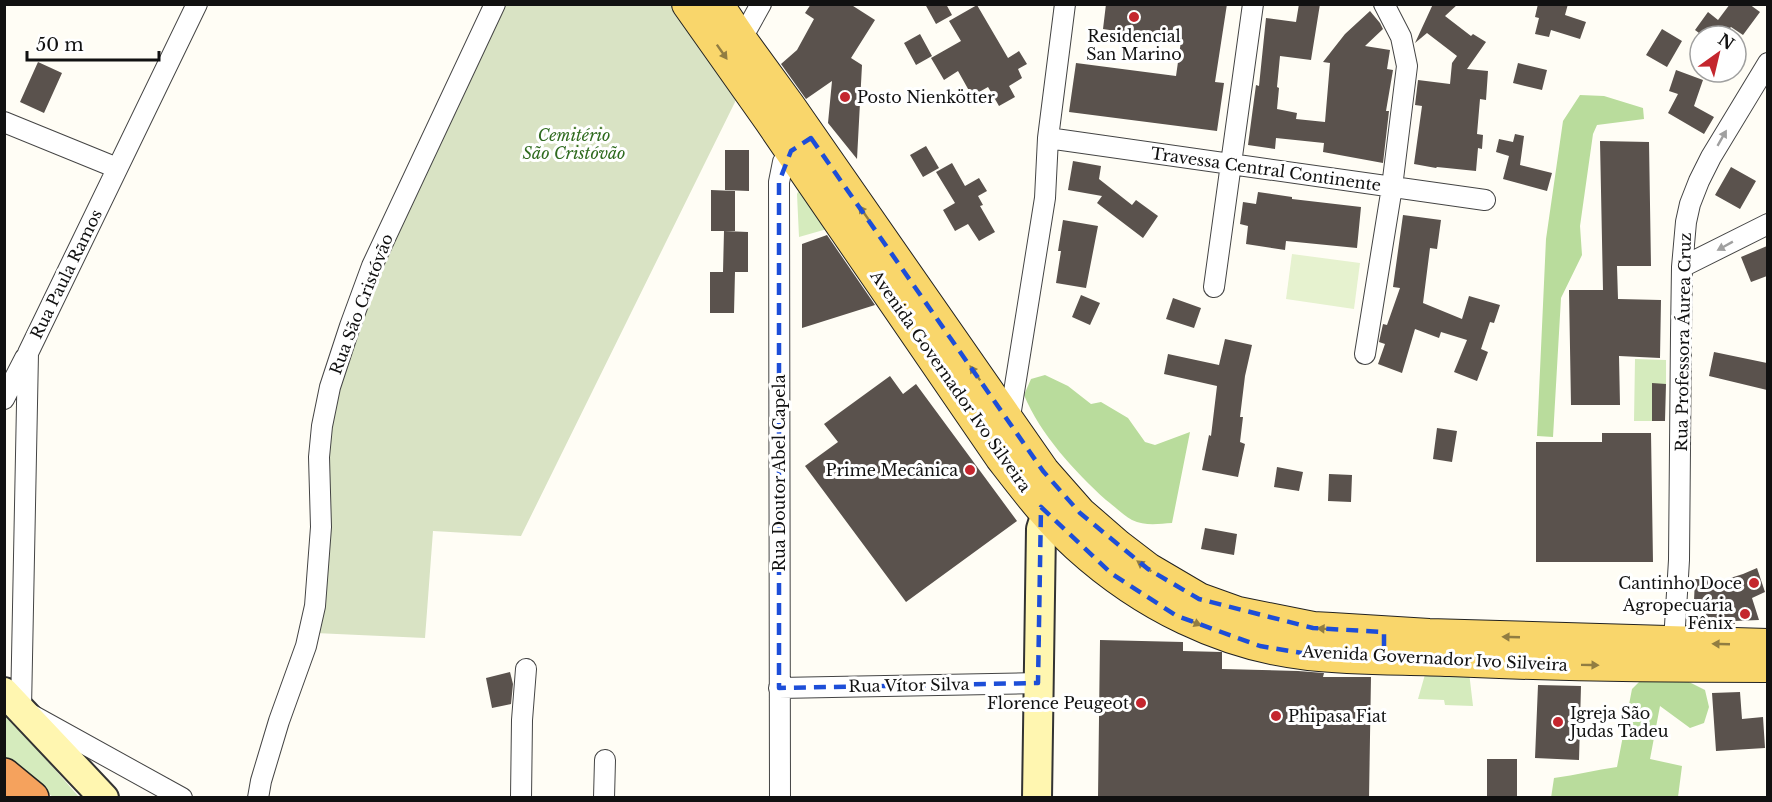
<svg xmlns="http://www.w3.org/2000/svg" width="1772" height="802" viewBox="0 0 1772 802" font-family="'Libre Baskerville',serif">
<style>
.green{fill:#d5ebbd}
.forest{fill:#b9dc9c}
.cemetery{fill:#d9e3c4}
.pitch{fill:#e6f2cf}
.building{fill:#5a524d}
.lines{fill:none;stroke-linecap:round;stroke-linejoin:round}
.street-casing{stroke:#444;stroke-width:22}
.secondary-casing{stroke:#333;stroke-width:32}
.primary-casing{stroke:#222;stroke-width:34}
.highway-casing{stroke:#222;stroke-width:36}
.street{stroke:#fff;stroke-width:20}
.secondary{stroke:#fff6b0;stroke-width:28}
.primary{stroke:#f9d66b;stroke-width:32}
.highway{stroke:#f5a25d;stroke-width:33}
.oneway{fill:#917d42}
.oneway2{fill:#a0a0a0}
.marked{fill:none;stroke:#1d4ed8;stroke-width:4.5;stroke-dasharray:12 8;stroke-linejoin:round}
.poi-dot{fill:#c4262e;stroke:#fff;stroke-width:2}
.labels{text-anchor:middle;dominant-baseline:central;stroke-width:6;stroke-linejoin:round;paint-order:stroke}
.poi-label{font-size:16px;fill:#111;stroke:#fff;text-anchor:end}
.park-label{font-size:16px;font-style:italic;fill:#2f6b1f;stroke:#fff}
.street-label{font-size:16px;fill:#111;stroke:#fff}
</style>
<rect width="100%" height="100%" fill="#fffdf5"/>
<path class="green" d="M802,190L827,229L799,237L797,194L798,192Z
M1635,359L1666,360V384H1652V421H1634Z
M1426,671L1469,672L1473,706L1445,705L1444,700L1418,699Z
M4,711L79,797H53L5,760Z"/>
<path class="forest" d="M1580,95L1604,96L1643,108L1644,119L1597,125L1593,134L1580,226L1582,255L1561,298L1553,437L1537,436L1546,239L1563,121Z
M1045,375L1068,386L1091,404L1101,402L1128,418L1145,442L1155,445L1190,432L1172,523C1158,524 1144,526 1132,520C1123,515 1114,506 1106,500C1075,472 1040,434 1024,395L1031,379Z
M1648,679L1689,682L1705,690L1709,707L1704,723L1690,728L1660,706L1650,759L1682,766L1678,797L1551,798L1554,778C1576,775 1596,770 1617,767L1632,689L1639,682Z"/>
<path class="cemetery" d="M502,5H670L737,98L521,536L433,531L425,638L315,633L324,445L336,392L382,256Z"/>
<path class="pitch" d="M1292,254L1360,263L1354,309L1286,299Z"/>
<path class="building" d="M811,4H850L875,20L851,58L862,65L857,159L828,123L832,81L806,99L781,64L797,50L814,19L805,13Z
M925,4H946L952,15L936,24Z
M1106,4H1227L1215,82L1224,83L1217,131L1069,112L1076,63L1176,76L1181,41L1103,29Z
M1299,4H1320L1311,60L1280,56L1277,87L1279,88L1277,109L1297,113L1296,119L1325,122L1330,63L1323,62L1345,34L1370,11L1380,23L1383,29L1365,46L1390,50L1387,69L1393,70L1386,111H1389L1383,163L1323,152L1324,143L1276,138L1275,149L1248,145L1256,85L1259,86L1266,18L1296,22Z
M1433,4H1458L1445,16L1471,36L1473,34L1486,42L1467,69L1488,71L1486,100L1480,99L1477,134L1483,135L1482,149L1478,148L1476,171L1437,167L1436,168L1414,164L1422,106L1415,105L1418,80L1450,84L1452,63L1457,56L1427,33L1415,43Z
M1538,4H1568L1565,15L1586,22L1580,39L1551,30L1549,37L1535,34L1539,18L1535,17Z
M1730,4H1749L1760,12L1743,35L1731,27L1730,28L1740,36H1703L1695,30L1708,12L1718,20Z
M977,5L1008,58L1019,51L1027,64L1018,69L1022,78L1009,86L1015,97L999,106L988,87L972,96L958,71L944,80L931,58L961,41L949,21Z
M1662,29L1682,41L1667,67L1646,55Z
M920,34L932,56L916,65L904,43Z
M38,62L62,73L44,113L20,102Z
M1518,63L1547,70L1542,90L1513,83Z
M1676,70L1703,80L1694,106L1714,117L1704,134L1668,113L1678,94L1669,91Z
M1515,134L1524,136L1520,165L1552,173L1547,191L1503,179L1509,156L1496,152L1499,139L1513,142Z
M1600,141L1649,142L1651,266H1617L1618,299L1661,300L1660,358L1619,356L1620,405H1571L1569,290H1603Z
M926,146L939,168L923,177L910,155Z
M725,150H749V191L725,190Z
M1073,161L1101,166L1099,179L1132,205L1136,200L1158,216L1143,238L1097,203L1102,196L1068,190Z
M952,163L965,186L979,178L987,191L978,196L983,205L980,206L995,232L979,241L968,224L955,231L943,210L955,203L936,172Z
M1731,167L1756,181L1740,209L1715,195Z
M711,190L735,191V231H711Z
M1258,192L1292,197V199L1361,207L1357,248L1286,241L1285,250L1246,244L1248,226L1240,224L1243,202L1256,204Z
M1403,215L1441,220L1437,249L1430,248L1423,303L1462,319L1469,296L1500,305L1494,323L1490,322L1481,349L1488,352L1477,381L1454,372L1467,340L1441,332L1439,338L1415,329L1402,373L1378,364L1385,344L1379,342L1383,324L1387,325L1400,288L1393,287Z
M1063,220L1098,226L1086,288L1056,283L1061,251H1058Z
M724,231L748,232V272H723Z
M827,235L875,305L802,328V244Z
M1767,246V276L1751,282L1741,257Z
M710,272H735L734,313H710Z
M1081,295L1100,303L1090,325L1072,317Z
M1173,298L1201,308L1194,328L1166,319Z
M1225,339L1252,345L1245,376L1240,417H1243L1240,442L1245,444L1238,477L1202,470L1209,435L1211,436L1217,386L1164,374L1168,354L1219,365Z
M1714,352L1767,363V390L1709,376Z
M890,376L903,394L916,384L1017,521L906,602L805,466L838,442L824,424Z
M1652,383L1666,384L1665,421H1652Z
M1437,428L1457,431L1452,462L1433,459Z
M1602,433H1651L1653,562H1536V442H1602Z
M1277,467L1303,472L1299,491L1274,487Z
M1329,474L1352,475L1351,502L1328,501Z
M1205,528L1237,534L1234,555L1201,549Z
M1757,568L1765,592L1752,598L1759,620L1734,621L1735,624L1693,622L1695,579L1724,580L1743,574Z
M1100,640L1183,642V651L1222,652V669L1298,671L1324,673L1323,677H1371L1369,798H1098Z
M510,672L513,684L511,704L492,708L486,678Z
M1538,685L1581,686L1579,760L1535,758Z
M1740,692L1742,719L1763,717L1765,748L1716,751L1712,693Z
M1487,759H1517V798H1487Z"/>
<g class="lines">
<defs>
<path id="street" d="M741,40L761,4
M4,122L117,168
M1048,138L1485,200
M1682,267L1768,224
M1214,287L1253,4
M1365,354L1392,187L1407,66L1401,37L1384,4
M4,399L25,358
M1009,423L1045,198L1048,138L1065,4
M1674,642L1679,560L1681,334L1682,267L1686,222L1690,204L1699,181L1711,157L1768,63
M779,688L1038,683
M182,798L21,709L28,353L197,4
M258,798L261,781L279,721L306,646L315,606L321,527L319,457L322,426L330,387L350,326L372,266L495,4
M521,798L522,720L526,669
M604,798L605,760
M780,798L779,182L783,162L791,151"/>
<path id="secondary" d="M4,692L104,798
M1037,798L1041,529L1046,513"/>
<path id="primary" d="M688,4L770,120L1001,457C1025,488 1049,520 1078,546C1142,604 1223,645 1309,654C1355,659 1403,658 1450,660C1556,665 1661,666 1768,666
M717,4L741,40L789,106L1043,471L1080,513L1118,546L1148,569L1199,599L1238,613L1313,628L1332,629L1429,635L1768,645"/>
<path id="highway" d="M4,775L32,798"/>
</defs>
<use href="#street" class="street-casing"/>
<use href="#secondary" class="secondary-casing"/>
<use href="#primary" class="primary-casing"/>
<use href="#highway" class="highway-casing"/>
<use href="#street" class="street"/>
<use href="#secondary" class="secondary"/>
<use href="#primary" class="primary"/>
<use href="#highway" class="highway"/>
</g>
<defs><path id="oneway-solid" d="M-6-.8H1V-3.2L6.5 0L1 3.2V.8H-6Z" transform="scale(1.5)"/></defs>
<g class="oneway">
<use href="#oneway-solid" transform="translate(722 52) rotate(55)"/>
<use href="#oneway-solid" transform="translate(864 213) rotate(-125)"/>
<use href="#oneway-solid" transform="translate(975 373) rotate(-125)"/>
<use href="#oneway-solid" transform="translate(1144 566) rotate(-144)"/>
<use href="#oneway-solid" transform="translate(1193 622) rotate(23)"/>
<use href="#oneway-solid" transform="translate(1326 629) rotate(-176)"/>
<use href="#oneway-solid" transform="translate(1511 637) rotate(-178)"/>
<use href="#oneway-solid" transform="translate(1721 644) rotate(-178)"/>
<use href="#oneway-solid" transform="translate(1590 665) rotate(1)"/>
</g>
<g class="oneway2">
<use href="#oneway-solid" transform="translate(1722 138) rotate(-60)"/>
<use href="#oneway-solid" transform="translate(1725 246) rotate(151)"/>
</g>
<path class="marked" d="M811,138L1043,471L1080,513L1148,569L1199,599L1313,628L1384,632V658L1308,654L1260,646L1177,616L1112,574L1041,507L1038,683L779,688V182L791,151Z"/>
<g class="poi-dot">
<circle cx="1134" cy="17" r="6"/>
<circle cx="845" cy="97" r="6"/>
<circle cx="970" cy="470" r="6"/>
<circle cx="1754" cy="583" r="6"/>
<circle cx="1745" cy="614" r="6"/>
<circle cx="1141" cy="703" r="6"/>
<circle cx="1276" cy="716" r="6"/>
<circle cx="1558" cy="722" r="6"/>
</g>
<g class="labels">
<g class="poi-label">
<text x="1134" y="36" text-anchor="middle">Residencial<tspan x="1134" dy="18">San Marino</tspan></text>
<text x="857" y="97" text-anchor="start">Posto Nienkötter</text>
<text x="958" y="470">Prime Mecânica</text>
<text x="1742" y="583">Cantinho Doce</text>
<text x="1733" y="605">Agropecuária<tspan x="1733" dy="18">Fênix</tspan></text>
<text x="1129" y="703">Florence Peugeot</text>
<text x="1570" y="713" text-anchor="start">Igreja São<tspan x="1570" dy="18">Judas Tadeu</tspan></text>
<text x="1288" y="716" text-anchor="start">Phipasa Fiat</text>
</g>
<g class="park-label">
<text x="574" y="135">Cemitério<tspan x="574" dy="18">São Cristóvão</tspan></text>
</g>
<g class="street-label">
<text transform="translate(1266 169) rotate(8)">Travessa Central Continente</text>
<text transform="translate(66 274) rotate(-64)">Rua Paula Ramos</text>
<text transform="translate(361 304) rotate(-69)">Rua São Cristóvão</text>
<text transform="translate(1683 342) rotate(-89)">Rua Professora Áurea Cruz</text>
<text transform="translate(951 381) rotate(55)">Avenida Governador Ivo Silveira</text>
<text transform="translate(779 473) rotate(-90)">Rua Doutor Abel Capela</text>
<text transform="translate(1435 658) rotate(3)">Avenida Governador Ivo Silveira</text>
<text transform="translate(909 685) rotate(-1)">Rua Vítor Silva</text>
</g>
</g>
<rect width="1772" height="802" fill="none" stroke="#111111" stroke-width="12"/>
<g transform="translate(1718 54) rotate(34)"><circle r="28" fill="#ffffff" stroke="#a0a0a0" stroke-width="1.5"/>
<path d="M0-4.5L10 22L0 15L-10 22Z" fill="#c4262e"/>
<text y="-9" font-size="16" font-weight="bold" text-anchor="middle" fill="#111111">N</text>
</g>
<path d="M27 51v9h132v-9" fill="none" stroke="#111111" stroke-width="3"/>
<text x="36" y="51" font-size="18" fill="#111111" stroke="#ffffff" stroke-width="4.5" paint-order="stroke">50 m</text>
</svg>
